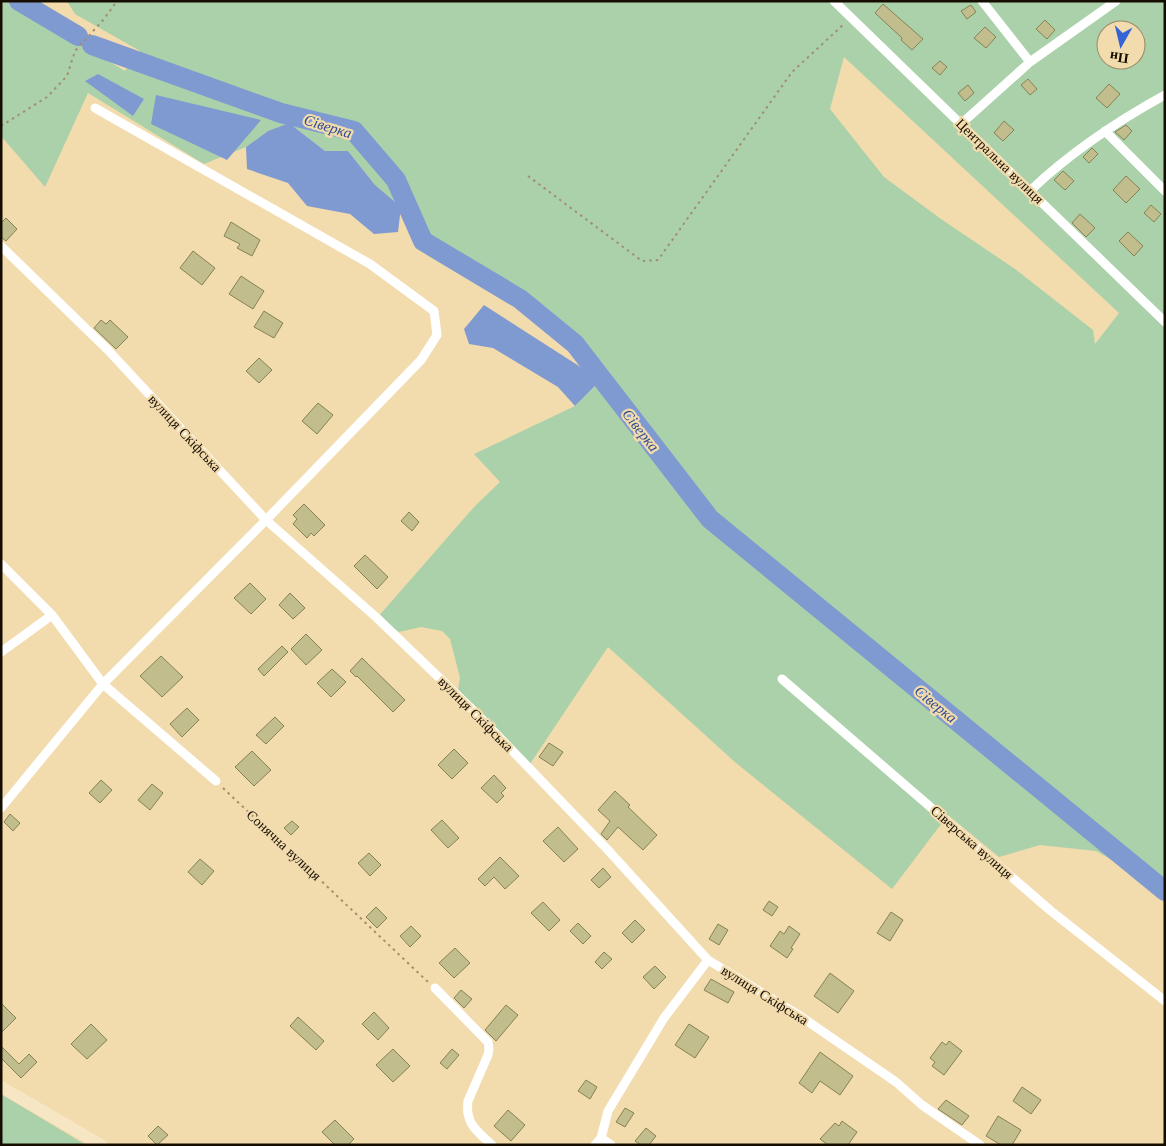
<svg xmlns="http://www.w3.org/2000/svg" width="1166" height="1146" viewBox="0 0 1166 1146" font-family="'Libre Baskerville',serif">
<style>
.green{fill:#abd1aa;fill-rule:evenodd}
.water{fill:#7f9ad1}
.lines{fill:none;stroke-linecap:round;stroke-linejoin:round}
.river{stroke:#7f9ad1;stroke-width:20}
.building{fill:#c1bd8d;stroke:#858254}
.path{stroke:#a18f6d;stroke-width:2;stroke-dasharray:2.5 4;stroke-linecap:butt}
.street{stroke:#fff;stroke-width:9}
.secondary{stroke:#f6e6c4;stroke-width:12}
.labels{text-anchor:middle;dominant-baseline:central;stroke-width:4.5;stroke-linejoin:round;paint-order:stroke}
.street-label{font-size:14px;fill:#150d00;stroke:#f2dbad}
.water-label{font-size:15px;font-style:italic;fill:#2f4d92;stroke:#f2dbad}
</style>
<rect width="100%" height="100%" fill="#f2dbad"/>
<path class="green" d="M1,1H9L125,71L140,51L75,14L67,1H1165V890L1096,851L1040,845L999,857L948,815L892,889L736,763L608,647L528,767L457,695L460,678L450,639L442,631L421,627L399,632L377,618L474,507L500,482L474,454L575,406L608,374L520,299L423,241L401,207L375,185L348,151H325L289,123L268,131L246,147L204,164L88,93L45,187L1,136ZM1106,30H1136V60H1106ZM844,57L1119,313L1095,344L1093,330L1015,269L941,219L884,177L830,109Z
M1,1094L86,1145H1Z"/>
<path class="water" d="M98,74L144,99L133,116L85,81Z
M156,95L261,120L227,160L151,124Z
M289,123L325,151H348L375,185L401,207L398,232L374,234L350,214L307,206L288,183L247,169L246,147L268,131Z
M484,305L579,366L598,383L575,406L558,387L493,348L469,344L464,329Z"/>
<g class="lines">
<path class="river" d="M19,1L78,36
M92,45L281,113L354,131L396,180L423,241L520,299L575,344L710,519L1165,891"/>
</g>
<path class="building" d="M883,4L923,39L912,50L901,40L902,38L875,13Z
M971,5L976,12L967,19L961,11Z
M1045,20L1055,30L1047,39L1036,29Z
M985,27L996,37L986,48L974,38Z
M940,61L947,67L940,75L932,68Z
M1028,79L1037,89L1030,95L1021,85Z
M1109,84L1120,94L1107,108L1096,98Z
M968,85L974,93L965,101L958,93Z
M1004,121L1014,130L1003,141L994,133Z
M1126,125L1132,131L1124,140L1115,132Z
M1092,148L1098,154L1089,163L1083,157Z
M1063,171L1074,181L1065,190L1054,180Z
M1126,176L1140,189L1126,203L1113,190Z
M1151,205L1161,214L1154,222L1144,213Z
M1080,214L1095,228L1086,237L1072,223Z
M6,218L17,229L6,241L1,237V223Z
M231,222L260,240L252,256L237,248L240,244L224,236Z
M1128,232L1143,246L1134,256L1119,241Z
M193,251L215,268L202,285L180,268Z
M241,276L264,291L253,309L229,294Z
M264,311L283,323L274,338L254,327Z
M101,320L106,324L110,320L128,337L116,349L94,328Z
M259,358L272,370L259,383L246,371Z
M318,403L333,415L317,434L302,421Z
M304,504L325,525L314,536L311,533L307,538L293,524L297,519L293,515Z
M409,512L419,522L412,531L401,521Z
M365,555L388,577L377,589L354,566Z
M250,583L266,599L251,614L234,598Z
M290,593L305,608L293,619L279,605Z
M306,634L322,650L306,665L291,649Z
M282,646L288,652L264,676L258,669Z
M161,656L183,677L162,697L140,676Z
M362,658L405,700L393,712L357,676L356,677L350,671Z
M332,669L346,682L331,697L317,683Z
M187,708L199,720L182,737L170,724Z
M275,717L284,726L266,744L256,735Z
M549,743L563,752L553,766L539,757Z
M454,749L468,763L452,779L438,765Z
M252,751L271,770L254,786L235,767Z
M494,775L506,788L501,793L504,796L497,803L481,788Z
M101,780L112,790L100,803L89,793Z
M152,784L163,793L150,810L138,800Z
M615,791L630,805L628,807L657,835L643,850L618,827L607,840L601,834L610,821L598,810Z
M10,814L20,823L13,831L4,822Z
M442,820L459,838L448,848L431,830Z
M292,821L299,827L291,835L284,828Z
M558,827L578,849L564,862L543,841Z
M369,853L381,865L370,876L358,863Z
M500,857L519,876L505,889L494,877L485,886L478,879Z
M200,859L214,871L202,885L188,872Z
M603,868L611,877L599,888L591,880Z
M769,901L778,907L772,916L763,910Z
M543,902L560,920L549,931L531,913Z
M376,907L387,918L377,928L366,917Z
M891,912L903,920L890,941L877,933Z
M635,920L645,930L632,943L622,933Z
M578,923L591,936L583,944L570,931Z
M718,924L728,930L719,945L709,939Z
M411,926L421,936L410,947L400,936Z
M789,926L800,934L791,948L793,949L787,958L770,946L780,931L784,934Z
M455,948L470,963L454,978L439,963Z
M604,952L612,959L602,969L595,962Z
M655,966L666,977L654,989L643,977Z
M830,973L854,991L838,1013L814,996Z
M711,979L734,992L728,1003L704,990Z
M461,990L472,999L464,1008L454,998Z
M1,1003L16,1018L1,1033Z
M506,1005L518,1015L496,1041L485,1030Z
M374,1012L389,1028L378,1040L362,1024Z
M298,1017L324,1041L316,1050L290,1026Z
M91,1024L107,1040L87,1059L71,1044Z
M689,1024L709,1037L695,1058L675,1045Z
M949,1041L962,1051L944,1075L932,1066L935,1062L930,1058L942,1042L946,1045Z
M1,1046L19,1064L29,1054L37,1062L21,1078L1,1058Z
M393,1049L410,1066L393,1082L376,1065Z
M452,1049L459,1055L447,1069L440,1063Z
M820,1052L853,1076L840,1095L820,1081L812,1093L799,1083Z
M586,1080L597,1087L590,1099L578,1091Z
M1022,1087L1041,1100L1031,1114L1013,1101Z
M946,1100L969,1116L962,1125L938,1109Z
M625,1108L634,1113L625,1127L616,1122Z
M508,1110L525,1125L511,1141L494,1126Z
M998,1116L1021,1130L1012,1145H1001L986,1136Z
M335,1120L354,1139L348,1145H335L322,1132Z
M842,1121L857,1132L848,1145H828L820,1139L835,1123L839,1126Z
M158,1126L168,1135L157,1145L148,1136Z
M646,1128L656,1136L649,1145H641L635,1141Z"/>
<g class="lines">
<path class="path" d="M1,126L47,97L67,76L75,51L104,19L117,1
M528,176L642,261L658,260L792,72L844,24
M223,788L428,982"/>
<path class="street" d="M834,1L1165,322
M982,1L1030,62
M961,124L1030,62L1116,1
M1105,131L1165,191
M1031,190C1071,152 1116,122 1165,95
M1,246L107,349L266,520L377,618L478,715L607,849L708,960L797,1014L896,1082L922,1105L980,1145
M1,564L52,615L103,684L216,781
M1,652L52,615
M782,679L1051,911L1165,1001
M1,808L103,684L266,520L421,360L437,335L434,311L370,264L95,108
M435,988L488,1042L489,1049L488,1055L468,1101C465,1124 477,1131 492,1145
M601,1138L611,1145
M595,1145L601,1138L608,1111L664,1018L708,960"/>
<path class="secondary" d="M1,1087L101,1145"/>
</g>
<g class="labels">
<g class="street-label">
<text transform="translate(1000 161) rotate(44)">Центральна вулиця</text>
<text transform="translate(185 433) rotate(47)">вулиця Скіфська</text>
<text transform="translate(476 714) rotate(45)">вулиця Скіфська</text>
<text transform="translate(972 842) rotate(41)">Сіверська вулиця</text>
<text transform="translate(284 845) rotate(43)">Сонячна вулиця</text>
<text transform="translate(765 995) rotate(32)">вулиця Скіфська</text>
</g>
<g class="water-label">
<text transform="translate(328 126) rotate(17)">Сіверка</text>
<text transform="translate(641 430) rotate(52)">Сіверка</text>
<text transform="translate(936 704) rotate(39)">Сіверка</text>
</g>
</g>
<rect width="1166" height="1146" fill="none" stroke="#150d00" stroke-width="5"/>
<g transform="translate(1121 45) rotate(188)"><circle r="24" fill="#f2dbad" stroke="#9a8968"/>
<path d="M0-4L9 19L0 12L-9 19Z" fill="#3564d4"/>
<text y="-8" font-size="14" font-weight="bold" text-anchor="middle" fill="#150d00">Пн</text>
</g>
</svg>
